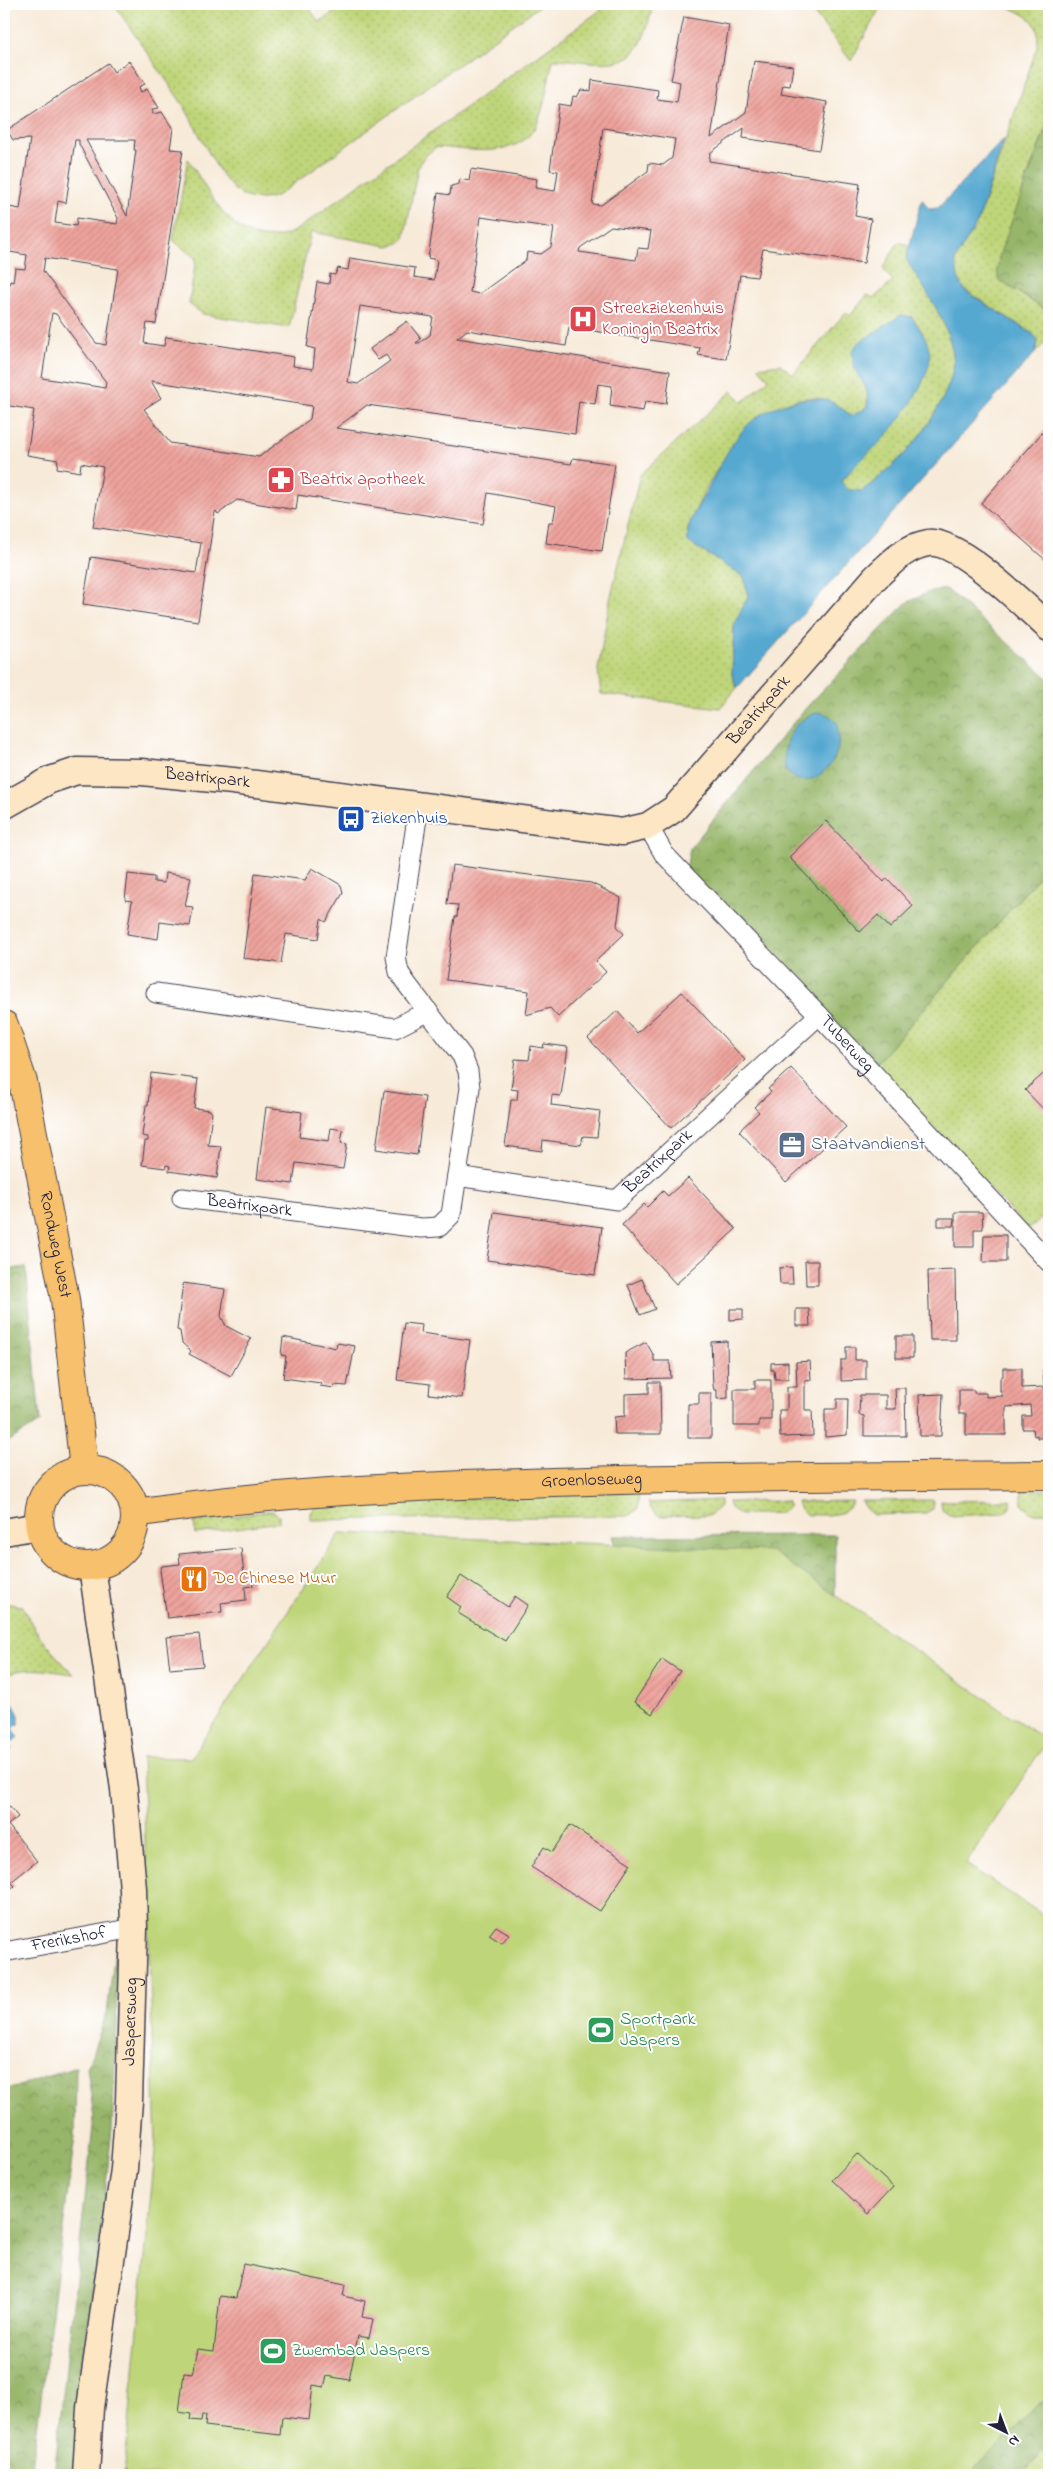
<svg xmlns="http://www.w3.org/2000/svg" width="1053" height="2479" viewBox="0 0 1053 2479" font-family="'Indie Flower',sans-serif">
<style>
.grass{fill:url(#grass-dots);stroke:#707c5a}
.forest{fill:url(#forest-crowns);stroke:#5c6c52}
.park{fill:#bfd579;stroke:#707c5a}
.water{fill:#54a8d0;stroke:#3b6586}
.building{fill:url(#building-hatch);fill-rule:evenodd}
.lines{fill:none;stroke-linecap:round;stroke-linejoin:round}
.street-casing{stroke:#424053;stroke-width:21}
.secondary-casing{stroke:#424053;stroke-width:29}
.primary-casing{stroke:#424053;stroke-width:30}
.street{stroke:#fff;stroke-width:19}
.secondary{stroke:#fce6c4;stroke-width:26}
.primary{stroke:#f7c06c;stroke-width:28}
.labels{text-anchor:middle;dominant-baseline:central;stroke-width:4;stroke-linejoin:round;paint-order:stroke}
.health-label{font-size:18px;fill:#be3a42;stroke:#fff;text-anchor:start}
.street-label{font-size:18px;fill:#22223b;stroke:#fff}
.transit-label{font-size:18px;fill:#164399;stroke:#fff;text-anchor:start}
.service-label{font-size:18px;fill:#4e5e75;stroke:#fff;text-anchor:start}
.food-label{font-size:18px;fill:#c56008;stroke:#fff;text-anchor:start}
.leisure-label{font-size:18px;fill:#27864d;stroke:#fff;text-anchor:start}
</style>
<defs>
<pattern id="grass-dots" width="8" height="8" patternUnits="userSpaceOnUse" patternTransform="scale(1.25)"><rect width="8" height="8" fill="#bfd579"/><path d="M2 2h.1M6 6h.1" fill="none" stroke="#a4b76a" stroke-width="1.8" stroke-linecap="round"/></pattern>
<pattern id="forest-crowns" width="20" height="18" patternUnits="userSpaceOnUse" patternTransform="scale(1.25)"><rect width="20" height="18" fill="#97b669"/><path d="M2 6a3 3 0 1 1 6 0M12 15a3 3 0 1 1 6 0" fill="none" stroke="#7b9458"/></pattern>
<pattern id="building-hatch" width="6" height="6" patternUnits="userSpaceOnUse" patternTransform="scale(1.25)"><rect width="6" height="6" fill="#eea39c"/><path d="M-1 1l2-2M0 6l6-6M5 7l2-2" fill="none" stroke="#cc8c87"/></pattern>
</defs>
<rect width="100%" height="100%" fill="#fff"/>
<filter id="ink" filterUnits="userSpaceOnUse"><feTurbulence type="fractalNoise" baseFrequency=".02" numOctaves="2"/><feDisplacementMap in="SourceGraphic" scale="10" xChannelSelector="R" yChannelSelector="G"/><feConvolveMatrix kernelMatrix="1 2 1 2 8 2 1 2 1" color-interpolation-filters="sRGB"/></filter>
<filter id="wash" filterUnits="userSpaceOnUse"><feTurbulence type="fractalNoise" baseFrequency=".0096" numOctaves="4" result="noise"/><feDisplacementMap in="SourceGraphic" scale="20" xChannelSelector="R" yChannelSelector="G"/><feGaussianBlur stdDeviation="1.12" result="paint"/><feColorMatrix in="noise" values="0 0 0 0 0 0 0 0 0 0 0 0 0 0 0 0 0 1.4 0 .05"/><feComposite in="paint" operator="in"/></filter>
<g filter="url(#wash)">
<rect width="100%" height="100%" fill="#f7ead8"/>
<path class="grass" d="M114,4H306L319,22L348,4H542L277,196C266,200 251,201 240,194C220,182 198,130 185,108C162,73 137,39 114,4Z
M609,4H653C639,74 618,64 557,59L553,60C548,79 545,107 537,124C519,161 469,149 436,147L423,158L418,167L404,239L399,243L389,246L311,232L289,328L203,314L189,304L196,259L173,240L188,159C208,190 232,244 277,237C283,236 289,233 295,231Z
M807,4H882L851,61Z
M1002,4H1049V120L1025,183L999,280L1049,312V339L1035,353L1038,342L1033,334L965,290L958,277L955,260L978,221L1037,47C1042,18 1025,15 1002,4Z
M898,242L910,245L906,259C924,289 948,319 953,354C956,368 949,385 943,398C924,437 897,465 862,491L849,490L841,482L906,408L854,367C864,380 869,390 867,407L852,416C845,411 837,404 829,401C763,379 704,481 687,532L701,550L744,577L748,597L734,624L732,675L737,688L720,708L601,694L598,670L610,600L640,475L732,391L743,402L769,379L758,367L780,364L793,374L846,312L850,316L867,295L874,298L893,281L883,269Z
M1049,865V1213L1028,1229L874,1066Z
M1022,1490H1049V1513H1031L1022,1504Z
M639,1491L638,1509L628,1516L311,1520V1512L318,1505Z
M720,1500V1506L710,1515L659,1516L652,1510L648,1503Z
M934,1500L933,1509L926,1513L873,1515L865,1508L861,1501Z
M1011,1500L1010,1508L1004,1513L951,1516L942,1510L941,1501Z
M788,1501V1506L781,1513L741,1515L730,1508L728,1502Z
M853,1501C847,1519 822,1514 807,1515L799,1508L797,1502Z
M268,1511H274L279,1516V1522L195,1534L194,1522Z
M4,1603L23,1606C33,1632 54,1655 74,1674C51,1672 22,1663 4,1678V1659L8,1650L4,1641Z
M1049,2444V2475H1019Z"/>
<path class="forest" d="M1049,120V312L999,280L997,270L1000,253Z
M946,589L1049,679V865L874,1066L686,870L690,848L803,711L905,604L926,593Z
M26,1267L40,1422L4,1444V1270Z
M835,1535V1600L619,1558L612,1536Z
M115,1951L117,2020L112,2129L98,2257L80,2373L73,2475H54L94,2118L87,2068L107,2012Z
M76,2067L75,2136L31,2475H4V2091Z
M1049,2394V2444L1019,2475H968Z"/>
<path class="park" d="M340,1533L771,1551L1047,1741L966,1864L1049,1919V2394L968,2475H124L156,2142L142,1757L191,1758Z"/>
<path class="water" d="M1004,139L978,221L955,260L958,277L965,291L1033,334L1038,342L1035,353L737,688L732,675L734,624L748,597L744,577L688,542C685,522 699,506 708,489C718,469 728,448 743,430C760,409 803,392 830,401C837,404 845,411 852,416L867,407C870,384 861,384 854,367C853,362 853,356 852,351L858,343L901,315L912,317C920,328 929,341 930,355C931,378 900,422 884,438C870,453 853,465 841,482L849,490L862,491C897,465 924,437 943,398C949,385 956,368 953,354C947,319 924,289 906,259L922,199L929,209L938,208Z
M820,712L830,716L837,723C838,731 839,739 838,747C834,770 803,796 785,769C783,741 790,720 820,712Z
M8,1675L5,1688L19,1715V1723L13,1729L18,1737L9,1745L12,1749L8,1752L4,1749V1678Z"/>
<g id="blocks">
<path class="building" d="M684,17L729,25L711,138L746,112L754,61L793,66L790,86L783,85L781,94L827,102L819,150L743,138L744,128L710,153L709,161L860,184L855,216L871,219L864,263L763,249L757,277L740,275L726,359L698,355L700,348L569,327L566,346L467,330L457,338L670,371L666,404L645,401L643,411L610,406L612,386L598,384L595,404L579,401L575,434L367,405L336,428L571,464L573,458L615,464L602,551L546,543L549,522H553L556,506L488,493L483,524L298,495L296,510L237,500L218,514L216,511L215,512L198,621L83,604L91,557L196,573L201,543L93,527L103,467L81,463L80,472L57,468L58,460L27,455L34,410L4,405V323L10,281L13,282L15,268L25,269L27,255L4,251V206L20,209L30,139L13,140L7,130L108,63L114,72L129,61L145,84L139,87L141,92L147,89L159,108L152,109L153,114L162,112L173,129L170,149L183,150L156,324L147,323L144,343L164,346L166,337L294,357L293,366L313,369L315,349L307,347L317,282L329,284L330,274L335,275L338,268L348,270L350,258L415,268L414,277L434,280L437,260L428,258L438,193L450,195L451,186L459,184L460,179L469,181L471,169L537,179L535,188L555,191L558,171L550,170L559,104L571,106L573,96L577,97L581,90L591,91L592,80L658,90L657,99L677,102L680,82L671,80ZM603,128L675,139L672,158L663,165L649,163L648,171L601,205L592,204ZM75,140H79V144L118,218L117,224L77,218L76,226L55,223L58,201L66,203ZM86,140H135L134,150H136L127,216ZM481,217L554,228L551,247L541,254L527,252L526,260L479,294L470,292ZM611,226L651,231L648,249L638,248L636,260L579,252L580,248ZM45,258L118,269L106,345L96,343L43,271ZM360,306L433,317L430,335L419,343H416L421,339L407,321L370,349L378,360L386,355L390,361L358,384L348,382ZM52,313L56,314L106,382L105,388L42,378ZM151,381L312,406L310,419L259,457L170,443L144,409L161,398Z
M1049,425V563L981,503Z
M826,821L884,882L887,878L913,906L890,928L878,915L860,932L789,857Z
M452,865L591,883L621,898L617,926L624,934L596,961L606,972L558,1017L550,1008L526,1015L529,991L446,980L455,917H457L458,905L447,904Z
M312,868L341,885L343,893L326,922L321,919L318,939L286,934L281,963L243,958L255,873L305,880Z
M165,873L191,877L185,906L193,907L190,926L160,922L158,939L127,934L132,901L125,900L128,874L154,877V882L164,883Z
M682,992L745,1060L671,1128L588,1038L617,1011L637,1033Z
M544,1044L568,1047L561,1096L552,1095L551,1105L600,1111L597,1137L583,1136L581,1145L543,1140L542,1151L505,1146L511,1100H517L518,1090L511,1089L515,1059L529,1060L531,1046L543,1048Z
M791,1068L846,1127L786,1182L739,1131L759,1112L754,1107L771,1092L768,1089Z
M1049,1069V1115L1025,1090Z
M151,1073L198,1079L194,1108L210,1110L212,1113L208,1145L221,1146L217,1178L169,1171L170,1166L166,1165L165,1168L142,1165L145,1141H148V1137L142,1136L146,1105H148Z
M384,1091L425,1097L417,1155L376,1149Z
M266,1107L302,1112L299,1137L329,1141L331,1128L343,1130L341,1143L347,1144L343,1169L296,1163L293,1184L257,1179Z
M688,1178L736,1229L676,1284L622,1225L644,1204L647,1207L663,1191L668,1196Z
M494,1212L602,1227L595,1275L487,1260Z
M955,1212H982L983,1229H974V1247H955Z
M938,1218H954L953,1226H938Z
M984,1235H1006V1262H983Z
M805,1261H818V1285H806Z
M792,1267L793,1284H780L779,1268Z
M955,1270L956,1340H930L928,1271Z
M642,1279L655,1309L640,1315L628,1285Z
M183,1283L225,1289L221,1316L226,1326L251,1339L231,1376L189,1354L191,1351L182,1343L180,1331L177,1330Z
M730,1309H743V1319L730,1320Z
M796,1309H809L810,1326H796Z
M404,1323L422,1325L421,1333L470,1340L462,1398L429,1394L430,1384L397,1380Z
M896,1336H913V1358H896Z
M283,1337L336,1348L337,1343L355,1346L347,1386L334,1385V1388L320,1386L321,1383L283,1378L286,1356L281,1355Z
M727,1341L728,1398L717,1399V1390H714L713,1385L711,1342Z
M646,1342L654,1356V1361H670L671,1378L626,1379L625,1353Z
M846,1347H855V1360H866V1380L841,1381V1360H846Z
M810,1361L811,1380L805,1381V1410H812L813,1436L780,1437L779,1410H787V1387H797L796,1362Z
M788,1362V1379H775L774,1370H771V1363Z
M1003,1368H1022V1388L1044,1387L1043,1370H1049V1438H1037V1435L1034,1436L1033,1429H1023V1416H1031L1030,1405L1006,1407V1435H966V1414H959V1390H974V1393H986V1397L1003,1396L1000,1391V1378L1003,1376Z
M755,1380H771V1420H759V1426H734V1389H755Z
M649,1382H660L661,1434H615L614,1417L625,1416V1394L649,1393Z
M895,1388H905L906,1436H864V1416L859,1415L860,1395H886V1409H896Z
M699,1393H711V1438H688V1404H699Z
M943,1394L941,1436H920L919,1395Z
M837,1399H848L847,1435L825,1437V1409H837Z
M241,1548L244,1575L251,1574L253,1586L245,1587L246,1600L221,1603L222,1612L167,1618L160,1570L162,1566L180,1564L179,1554Z
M461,1576L508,1607L515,1596L528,1605L505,1641L458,1613L461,1607L447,1597Z
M199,1634L203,1666L170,1669L166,1637Z
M662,1659L680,1671L652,1714L634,1702Z
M4,1800L18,1817L8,1825L37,1861L11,1882L15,1886L5,1893Z
M570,1825L631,1864L600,1911L531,1867L544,1847L552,1852Z
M496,1926L509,1934L502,1943L489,1935Z
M857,2154L893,2187L868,2214L832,2180Z
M243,2264L345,2285L343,2296L365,2301L362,2317L373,2319L369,2338L358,2336L349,2380L327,2376L324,2387L313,2385L309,2420L282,2417L280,2435L205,2426L206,2415H202L201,2421L190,2420L191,2414L179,2412L184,2373L193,2374L198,2349L214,2351L220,2296L236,2298Z"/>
</g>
</g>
<g filter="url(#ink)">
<use href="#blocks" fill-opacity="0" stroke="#424053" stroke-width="1"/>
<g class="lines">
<defs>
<g id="street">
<path id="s1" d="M648,826L664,854L819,1015L1049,1262"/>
<path d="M156,993L395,1028L428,1011"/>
<path id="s2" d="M457,1176L617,1200L819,1015"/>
<path id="s3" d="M182,1198L421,1228L439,1227L451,1215L470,1088L468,1071L462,1056L406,983L399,972L396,957L419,805"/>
<path id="s4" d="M4,1952L134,1928"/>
</g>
<g id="secondary">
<path id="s5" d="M4,806L50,780L77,771L142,772L233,781L622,832L648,826L674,809L875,578C891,563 905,547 928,543C958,539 1027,608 1049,628"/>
<path d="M4,1532L39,1526"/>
<path id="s6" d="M86,2475L90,2408L124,2169L129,2101L134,1928L133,1889L124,1789L92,1567"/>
</g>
<g id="primary">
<path id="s7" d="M4,1025L23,1082L65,1299L84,1469"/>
<circle cx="87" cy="1518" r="48"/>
<path id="s8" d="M135,1513C264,1493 394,1487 525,1483C699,1477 874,1476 1049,1475"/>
</g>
</defs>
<use href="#street" class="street-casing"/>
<use href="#secondary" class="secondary-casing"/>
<use href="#primary" class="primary-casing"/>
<use href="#street" class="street"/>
<use href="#secondary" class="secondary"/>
<use href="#primary" class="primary"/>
</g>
</g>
<defs>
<symbol id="hospital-square" viewBox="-11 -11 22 22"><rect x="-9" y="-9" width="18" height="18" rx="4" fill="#e0444e" stroke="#fff"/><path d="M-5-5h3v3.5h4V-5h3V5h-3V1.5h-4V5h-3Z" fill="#fff"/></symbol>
<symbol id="pharmacy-square" viewBox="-11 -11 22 22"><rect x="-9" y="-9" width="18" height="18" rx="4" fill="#e0444e" stroke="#fff"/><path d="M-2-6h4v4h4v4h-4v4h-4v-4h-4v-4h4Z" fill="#fff"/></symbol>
<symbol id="bus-square" viewBox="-11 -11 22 22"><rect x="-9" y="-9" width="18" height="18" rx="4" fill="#1a4fb4" stroke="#fff"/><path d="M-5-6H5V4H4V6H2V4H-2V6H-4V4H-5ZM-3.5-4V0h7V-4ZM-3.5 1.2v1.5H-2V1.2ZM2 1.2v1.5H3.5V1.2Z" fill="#fff"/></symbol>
<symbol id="office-square" viewBox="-11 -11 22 22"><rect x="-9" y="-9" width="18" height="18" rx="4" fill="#5c6f8a" stroke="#fff"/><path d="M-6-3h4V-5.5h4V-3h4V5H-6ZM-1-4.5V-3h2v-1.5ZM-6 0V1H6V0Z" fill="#fff"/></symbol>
<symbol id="restaurant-square" viewBox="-11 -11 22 22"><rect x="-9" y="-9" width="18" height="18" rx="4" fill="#e8710a" stroke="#fff"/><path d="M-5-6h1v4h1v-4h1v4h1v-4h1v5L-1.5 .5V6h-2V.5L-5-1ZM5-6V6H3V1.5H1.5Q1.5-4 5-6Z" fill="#fff"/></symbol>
<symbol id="stadium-square" viewBox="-11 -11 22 22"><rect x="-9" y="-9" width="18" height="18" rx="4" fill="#2e9e5b" stroke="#fff"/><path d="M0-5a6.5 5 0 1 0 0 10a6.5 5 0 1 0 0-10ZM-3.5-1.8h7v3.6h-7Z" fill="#fff"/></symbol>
</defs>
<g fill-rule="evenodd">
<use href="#hospital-square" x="567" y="303" width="32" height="32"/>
<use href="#pharmacy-square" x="265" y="464" width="32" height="32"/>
<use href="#bus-square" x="335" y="803" width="32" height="32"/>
<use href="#office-square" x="776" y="1129" width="32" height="32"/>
<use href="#restaurant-square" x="178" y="1563" width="32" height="32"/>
<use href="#stadium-square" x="585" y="2014" width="32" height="32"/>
<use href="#stadium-square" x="257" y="2335" width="32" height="32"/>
</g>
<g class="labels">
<g class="health-label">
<text x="602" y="309">Streekziekenhuis<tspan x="602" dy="21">Koningin Beatrix</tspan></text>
<text x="300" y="480">Beatrix apotheek</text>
</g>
<g class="street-label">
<text stroke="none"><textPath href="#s5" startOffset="818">Beatrixpark</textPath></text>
<text stroke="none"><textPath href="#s5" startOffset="212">Beatrixpark</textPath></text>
<text stroke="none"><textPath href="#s1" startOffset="296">Tuberweg</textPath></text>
<text stroke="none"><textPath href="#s2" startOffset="218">Beatrixpark</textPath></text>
<text stroke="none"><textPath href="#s3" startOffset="68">Beatrixpark</textPath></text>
<text stroke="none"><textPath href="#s7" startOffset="226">Rondweg West</textPath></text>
<text stroke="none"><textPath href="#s8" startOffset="458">Groenloseweg</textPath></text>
<text stroke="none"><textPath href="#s4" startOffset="66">Frerikshof</textPath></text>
<text stroke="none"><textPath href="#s6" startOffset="456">Jaspersweg</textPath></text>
</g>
<g class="transit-label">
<text x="370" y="819">Ziekenhuis</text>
</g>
<g class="service-label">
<text x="811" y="1145">Staatvandienst</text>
</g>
<g class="food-label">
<text x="213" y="1579">De Chinese Muur</text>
</g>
<g class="leisure-label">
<text x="620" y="2020">Sportpark<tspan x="620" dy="21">Jaspers</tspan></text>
<text x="292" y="2351">Zwembad Jaspers</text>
</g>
</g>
<rect width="1053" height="2479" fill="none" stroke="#fff" stroke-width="20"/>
<g transform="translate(1006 2432) rotate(138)" stroke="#ffffff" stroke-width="4" paint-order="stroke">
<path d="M0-4L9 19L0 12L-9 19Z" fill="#22223b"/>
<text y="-8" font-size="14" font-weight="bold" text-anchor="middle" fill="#22223b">N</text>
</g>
</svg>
